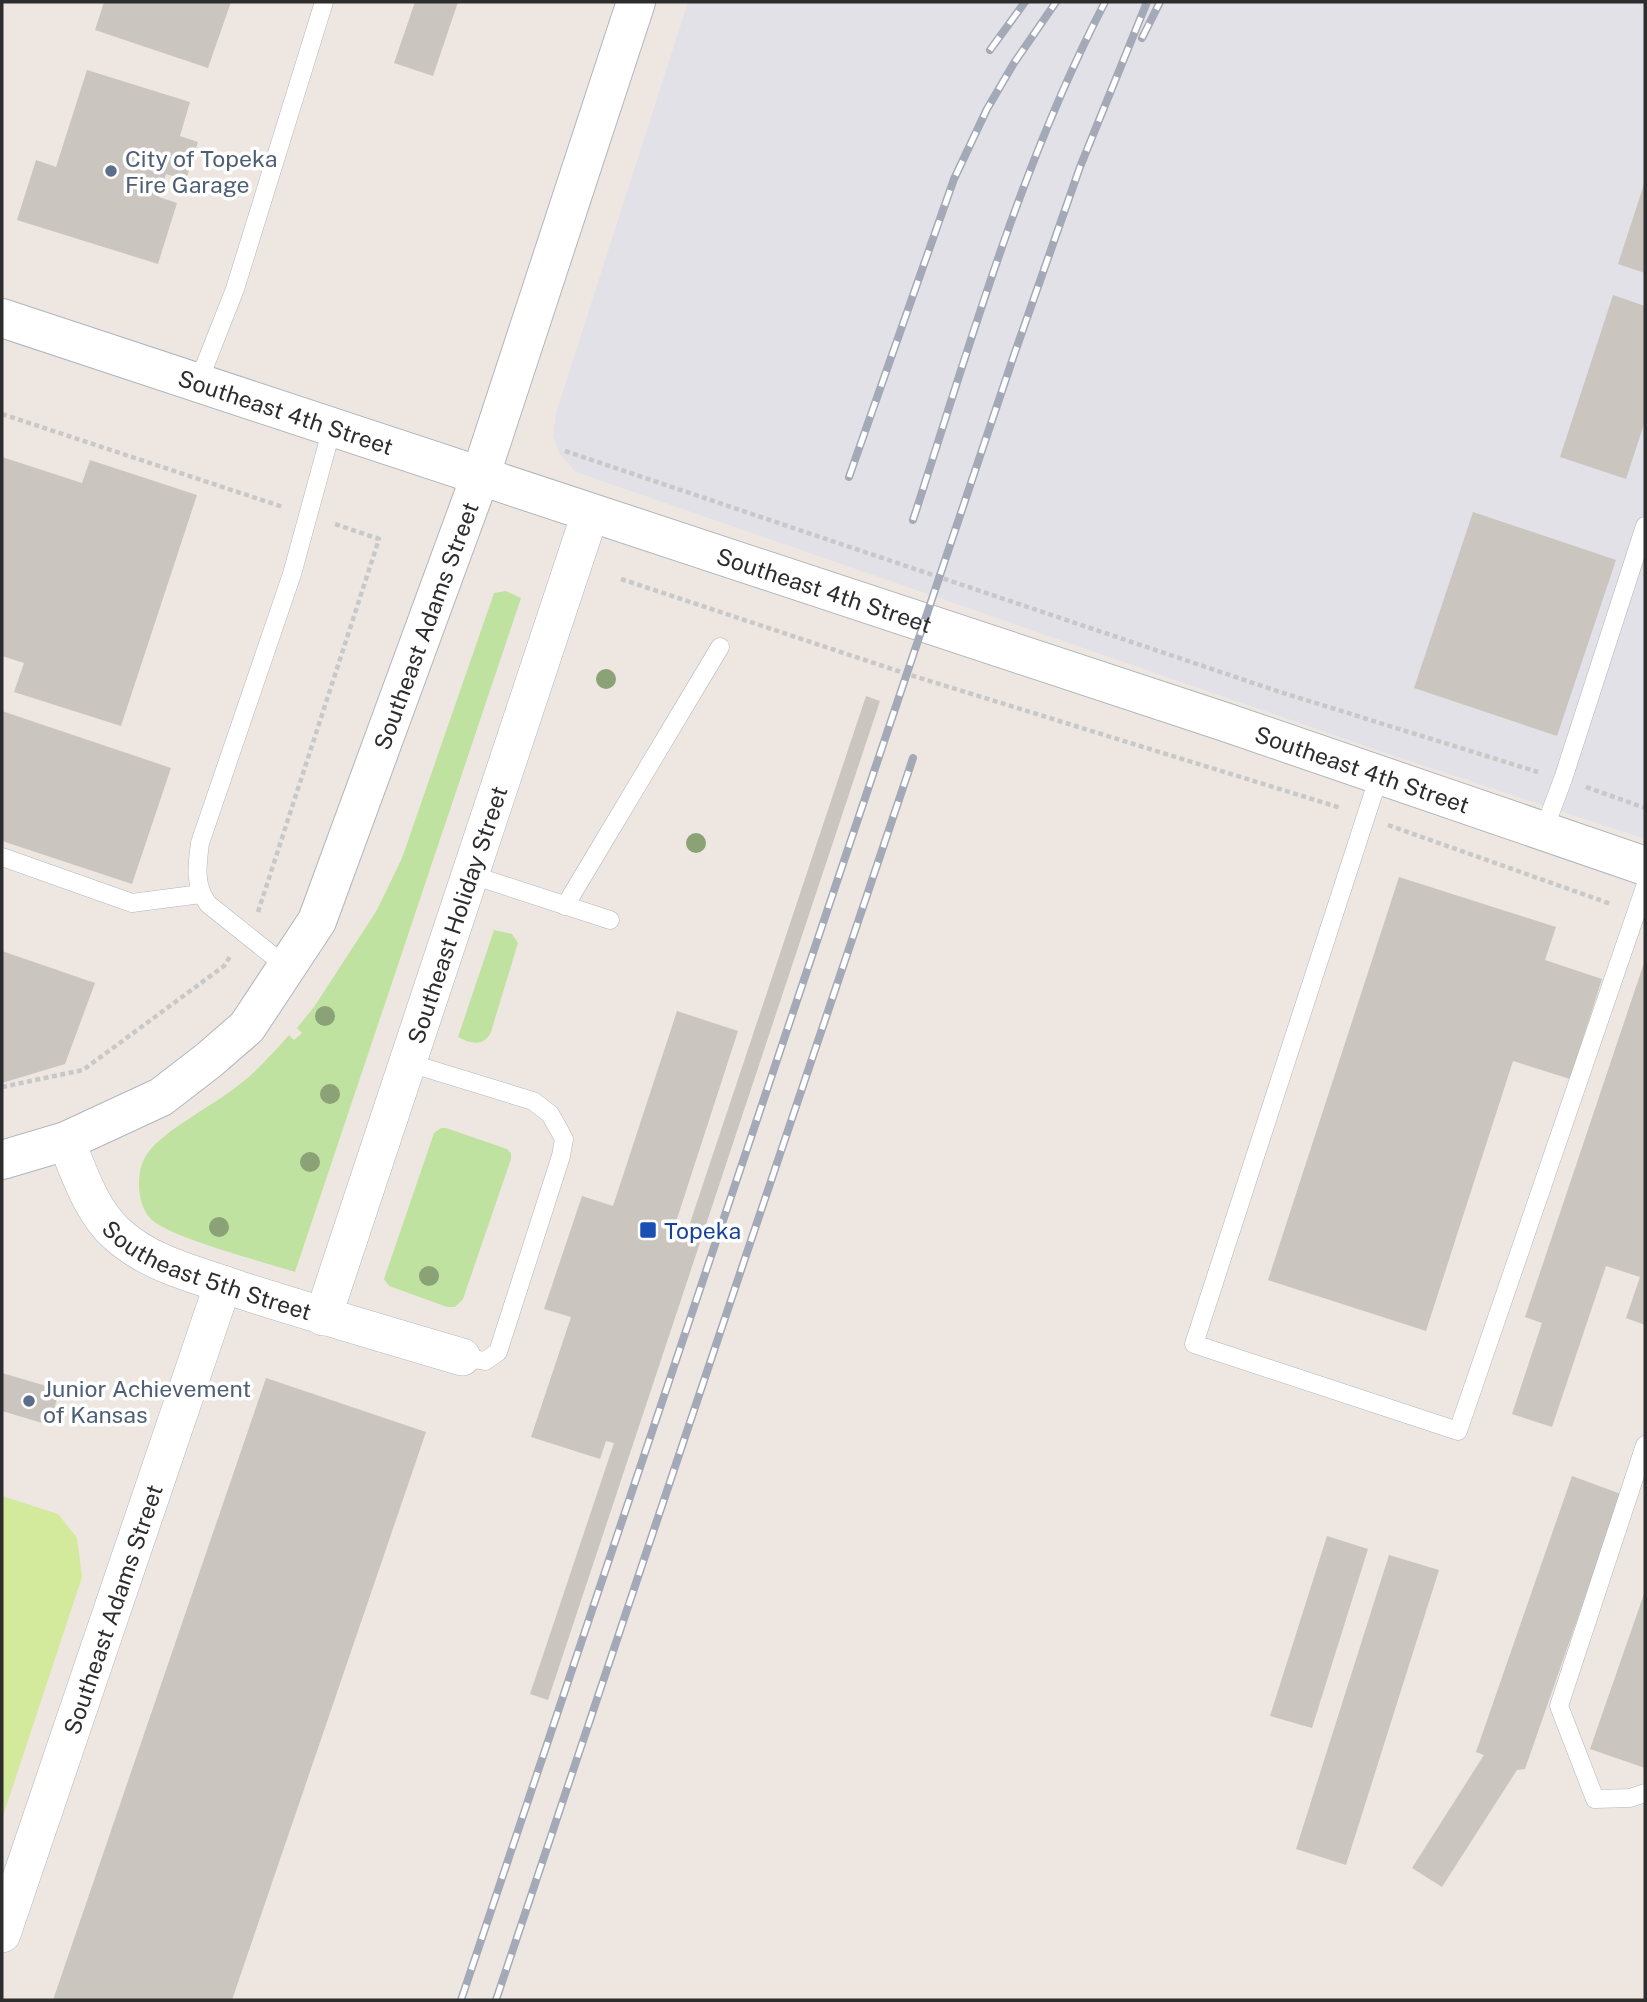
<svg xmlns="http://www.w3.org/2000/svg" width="1647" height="2002" viewBox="0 0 1647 2002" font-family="'Public Sans',sans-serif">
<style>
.industrial{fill:#e2e1e7}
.green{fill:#c0e2a0}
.pitch{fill:#d3e99c}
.building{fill:#cac5bf}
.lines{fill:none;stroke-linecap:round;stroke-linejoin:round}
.lane-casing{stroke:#b1b5bd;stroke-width:19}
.street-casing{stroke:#b1b5bd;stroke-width:38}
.secondary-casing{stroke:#b1b5bd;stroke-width:40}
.path{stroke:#c8c8c8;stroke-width:4.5;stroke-dasharray:5 3.5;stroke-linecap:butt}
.lane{stroke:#fff;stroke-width:18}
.street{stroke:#fff;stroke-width:37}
.secondary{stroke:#fff;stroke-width:38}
.rail-casing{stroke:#a3a9b7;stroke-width:8}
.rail{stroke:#fff;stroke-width:5;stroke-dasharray:16;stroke-linecap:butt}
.tree{fill:#8aa276}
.service-dot{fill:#5c6f8a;stroke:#fff;stroke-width:2.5}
.transit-dot{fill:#1a4fb4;stroke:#fff;stroke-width:2.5}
.labels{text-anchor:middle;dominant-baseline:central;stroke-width:7;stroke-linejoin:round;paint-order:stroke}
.service-label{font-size:23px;fill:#4e5e75;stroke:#fff;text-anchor:start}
.street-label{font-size:23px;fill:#2d2d2d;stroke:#fff}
.transit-label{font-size:23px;fill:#164399;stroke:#fff;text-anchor:start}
</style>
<rect width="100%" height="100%" fill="#eee7e1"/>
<path class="industrial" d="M688,2H1645V839L1383,752L576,472L561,456L553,437L556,413Z"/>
<path class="green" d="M506,591L521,598L295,1272C265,1262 170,1238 151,1219C142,1210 139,1196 139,1184C139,1173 141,1163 147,1154C162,1131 216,1104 240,1084C258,1070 274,1052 289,1035L294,1040L302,1033L297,1028L314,1007L377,910L402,858L494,593Z
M494,930L512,934L518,943L491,1032C484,1047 471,1044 458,1037Z
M441,1128H446L507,1149L511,1153V1159L463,1299L455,1307H447L389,1286L384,1279L434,1133Z"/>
<path class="pitch" d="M2,1496L58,1514L77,1538L82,1577L2,1819Z"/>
<path class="building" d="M104,2H231L208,68L95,30Z
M415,2H458L433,76L394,63Z
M87,70L190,102L180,136L198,142L186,180L166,174L159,197L177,203L158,264L17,220L36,160L56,167Z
M1645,181V273L1618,264Z
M1613,295L1645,306V421L1626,479L1560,457Z
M2,457L82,483L90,460L197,495L121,726L14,692L24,663L2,656Z
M1473,512L1616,560L1557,736L1414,688Z
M866,696L880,701L548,1700L530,1694L614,1443L606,1441L600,1459L531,1437L571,1317L544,1309L582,1196L613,1206L677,1011L738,1031L675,1225L688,1229Z
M2,711L171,768L132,884L2,841Z
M1399,877L1556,927L1545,960L1602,979L1570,1079L1513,1061L1426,1331L1268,1280Z
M2,951L95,983L65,1064L2,1083Z
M1645,960V1325L1626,1318L1640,1277L1606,1266L1552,1427L1512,1414L1542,1323L1525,1317Z
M2,1373L60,1390L49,1425L2,1411Z
M266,1378L426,1432L232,2000H53Z
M1572,1476L1621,1494L1525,1769L1517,1770L1442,1887L1412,1868L1484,1755L1476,1752Z
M1327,1536L1368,1549L1312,1728L1270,1716Z
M1389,1555L1439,1570L1346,1865L1296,1849Z
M1645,1591V1768L1590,1749Z"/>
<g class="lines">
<defs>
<path id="lane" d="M198,383L235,289L324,2
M1379,776L1194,1344L1458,1431L1645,887
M1543,832L1563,779L1645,526
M2,857L132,903L201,894
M469,874L610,920
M565,906L720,647
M287,967L208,904C194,885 197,866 200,843L292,574L332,428
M406,1062L533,1101L550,1114L558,1128L564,1139L561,1156L498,1352L485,1361L462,1357
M1645,1445L1559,1706L1595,1799L1630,1798L1645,1793"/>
<g id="street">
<path id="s1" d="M66,1141C79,1172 91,1211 117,1234C151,1265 195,1274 237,1289C312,1313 387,1335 462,1357"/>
<path id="s2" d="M323,1317L590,514"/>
<path id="s3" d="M2,1934L223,1284"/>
</g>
<g id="secondary">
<path id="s4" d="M2,318L1225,722L1645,866"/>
<path id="s5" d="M2,1160L66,1141L161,1097L209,1060L247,1027L317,921L480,477L636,2"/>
</g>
</defs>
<use href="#lane" class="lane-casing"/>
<use href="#street" class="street-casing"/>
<use href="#secondary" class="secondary-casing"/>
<path class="path" d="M2,414L283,507
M565,451L1280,692L1538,772
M621,579L907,674L1341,808
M1586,787L1645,808
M1388,825L1611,904
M258,912L379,539L332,523
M2,1087L83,1070L224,966L231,955"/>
<use href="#lane" class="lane"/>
<use href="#street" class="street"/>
<use href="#secondary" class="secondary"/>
<defs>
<path id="rail" d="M1142,38L1160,2
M990,50L1025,2
M849,477L954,179L987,109L1014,63L1056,2
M913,520C970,345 1020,166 1105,2
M461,2000L1014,355L1080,167L1147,2
M496,2000L913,758"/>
</defs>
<use href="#rail" class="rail-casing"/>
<use href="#rail" class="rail"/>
</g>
<g class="tree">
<circle cx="606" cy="679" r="10"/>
<circle cx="696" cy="843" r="10"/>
<circle cx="325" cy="1016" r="10"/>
<circle cx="330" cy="1094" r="10"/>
<circle cx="310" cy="1162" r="10"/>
<circle cx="219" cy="1227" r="10"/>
<circle cx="429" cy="1276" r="10"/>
</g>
<g class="service-dot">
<circle cx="111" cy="171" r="7"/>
<circle cx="29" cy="1401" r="7"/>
</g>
<rect class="transit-dot" x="639" y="1221" width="18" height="18" rx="3.5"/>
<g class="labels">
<g class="service-label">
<text x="125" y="158">City of Topeka<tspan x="125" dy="26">Fire Garage</tspan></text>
<text x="43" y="1388">Junior Achievement<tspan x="43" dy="26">of Kansas</tspan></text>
</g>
<g class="street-label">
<text stroke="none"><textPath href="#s4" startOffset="299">Southeast 4th Street</textPath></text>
<text stroke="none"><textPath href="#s4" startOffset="866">Southeast 4th Street</textPath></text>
<text stroke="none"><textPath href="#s5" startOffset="724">Southeast Adams Street</textPath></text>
<text stroke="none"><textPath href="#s4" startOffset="1433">Southeast 4th Street</textPath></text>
<text stroke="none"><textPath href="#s2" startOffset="424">Southeast Holiday Street</textPath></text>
<text stroke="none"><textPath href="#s1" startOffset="205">Southeast 5th Street</textPath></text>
<text stroke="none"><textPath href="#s3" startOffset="343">Southeast Adams Street</textPath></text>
</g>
<g class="transit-label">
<text x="664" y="1230">Topeka</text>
</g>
</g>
<rect width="1647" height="2002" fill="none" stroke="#2d2d2d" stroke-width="7"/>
</svg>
